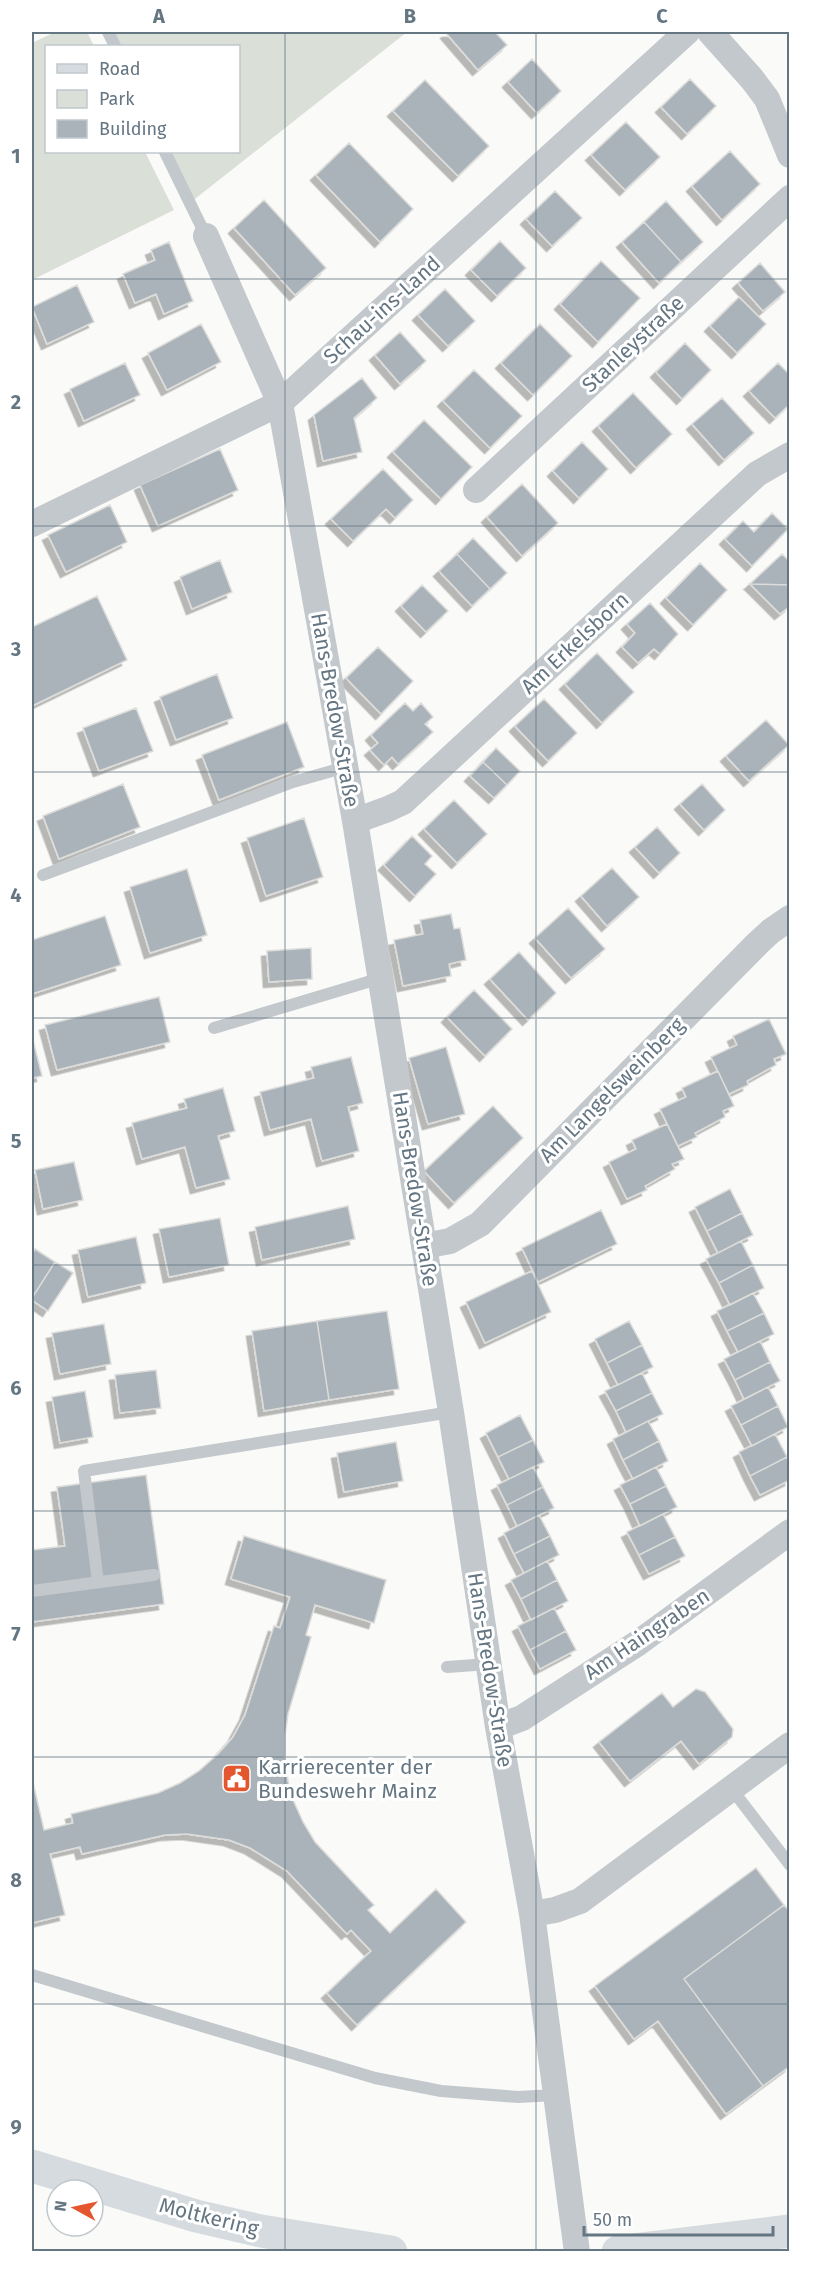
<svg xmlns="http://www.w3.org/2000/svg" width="821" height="2283" viewBox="0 0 821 2283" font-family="'Fira Sans',sans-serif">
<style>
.green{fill:#dadfd7}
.building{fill:#aab3b9;stroke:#dcdcda;stroke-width:1.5;filter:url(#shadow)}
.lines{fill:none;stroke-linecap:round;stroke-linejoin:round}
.lane{stroke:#c3c8cc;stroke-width:12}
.street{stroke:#c3c8cc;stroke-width:26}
.secondary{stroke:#d6dbdf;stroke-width:33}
.grid{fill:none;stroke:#657683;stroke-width:1.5;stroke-opacity:0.55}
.labels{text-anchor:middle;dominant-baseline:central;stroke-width:6;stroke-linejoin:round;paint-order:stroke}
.street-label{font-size:21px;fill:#657683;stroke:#fff}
.poi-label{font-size:21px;fill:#657683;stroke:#fff;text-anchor:start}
.neatline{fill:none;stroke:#657683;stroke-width:2}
.grid-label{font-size:20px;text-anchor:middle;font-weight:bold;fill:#657683}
</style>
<defs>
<filter id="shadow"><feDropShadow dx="-5.5" dy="5.5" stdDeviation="0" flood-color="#0004"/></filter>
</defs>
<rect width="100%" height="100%" fill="#fafaf8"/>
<path class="green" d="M55,32H87L94,46H46V152H145L174,210L32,280V43Z
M114,32H407L191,202L169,152H238V46H121Z"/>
<path class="building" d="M448,32H495L507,45L478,70L446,33Z
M532,59L561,91L537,113L508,82Z
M690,79L716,106L687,134L661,107Z
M425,80L489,146L458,176L393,111Z
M626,122L660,157L625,190L591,155Z
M349,143L413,209L380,242L316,175Z
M730,151L760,184L722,220L692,186Z
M555,191L582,218L552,246L526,219Z
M264,200L326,268L295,295L234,228Z
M666,201L703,242L681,262L644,222Z
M644,222L681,262L659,283L622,242Z
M500,241L526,268L497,296L471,270Z
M169,242L193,301L164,314L156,294L135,303L123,274L155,260L151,250Z
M601,261L640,298L598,342L560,304Z
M760,263L785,292L763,311L738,283Z
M77,285L94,322L47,344L32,307Z
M445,289L475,321L448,346L418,315Z
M739,297L766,324L737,353L710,326Z
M201,324L221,362L167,390L148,353Z
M540,324L572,356L533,395L501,363Z
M400,332L426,361L400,384L375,355Z
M685,343L711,370L682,399L656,372Z
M125,363L140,395L84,421L70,389Z
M778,363L790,375V404L775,418L749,391Z
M474,370L522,416L490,448L443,401Z
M362,378L377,398L354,418L362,452L323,461L314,415Z
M633,393L672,434L636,468L598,426Z
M722,398L754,433L724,460L692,424Z
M424,420L472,467L441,499L393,452Z
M582,442L608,469L579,498L553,471Z
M220,449L238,490L158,526L140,485Z
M383,469L413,500L395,518L386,509L353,541L331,519Z
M522,484L558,523L522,556L487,517Z
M110,505L127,542L66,572L48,535Z
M772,513L788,529L752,566L725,539L743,521L754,532Z
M473,538L507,573L490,589L457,554Z
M457,554L490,589L472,606L439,571Z
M782,554L790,562V585L750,584Z
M220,560L232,592L192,609L180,577Z
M700,563L727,590L693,625L666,598Z
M750,584L790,585V606L780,614Z
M422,585L448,611L426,632L401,606Z
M97,596L127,660L32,706V627Z
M650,603L678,634L660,654L654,649L638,663L622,647L635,633L627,624Z
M378,647L413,681L381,714L346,678Z
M597,653L634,692L602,723L565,684Z
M217,674L233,718L176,740L160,697Z
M544,699L577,733L548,761L515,726Z
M405,703L413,711L421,703L433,717L425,724L433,732L398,764L392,757L384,765L370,750L378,743L371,735Z
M136,708L153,751L99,771L83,728Z
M766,720L789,745L749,781L726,756Z
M287,722L304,767L219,800L202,755Z
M496,748L520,771L507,785L483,762Z
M483,762L507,785L494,798L470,776Z
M123,784L140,827L59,859L43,816Z
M702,784L725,810L704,830L680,804Z
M454,800L487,834L457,863L424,829Z
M304,818L323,877L266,896L247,838Z
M657,827L680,853L659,873L635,847Z
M412,836L432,856L425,864L436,874L415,896L384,865Z
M612,868L639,897L607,926L581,896Z
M187,869L207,935L150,953L130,887Z
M568,908L605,949L571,978L535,938Z
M451,914L454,929L460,928L466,960L449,964L451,976L403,986L394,940L423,934L420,920Z
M105,916L121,965L32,994V940Z
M311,948L312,979L269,982L267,951Z
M519,952L556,993L528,1020L490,979Z
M474,990L512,1029L485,1056L447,1017Z
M159,997L170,1042L57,1070L45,1025Z
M769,1019L786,1054L774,1059L776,1065L747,1081L748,1085L729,1094L711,1057L737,1045L733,1036Z
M32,1036L42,1076L32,1078Z
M446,1047L465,1114L428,1124L409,1058Z
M351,1057L363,1103L348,1107L359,1151L322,1161L311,1119L270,1130L260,1092L314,1078L311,1067Z
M718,1071L734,1106L723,1111L725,1117L695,1133L697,1137L678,1146L660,1109L686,1097L682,1088Z
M223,1088L235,1131L218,1136L230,1179L196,1188L185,1147L142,1159L132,1123L187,1108L184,1099Z
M493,1106L523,1138L454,1203L424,1171Z
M667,1124L684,1159L672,1164L675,1169L645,1186L647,1190L627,1199L609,1162L636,1149L632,1140Z
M74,1162L83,1200L43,1209L35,1170Z
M730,1189L742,1213L707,1231L695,1207Z
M348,1206L355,1239L262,1260L255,1227Z
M601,1210L617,1244L538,1282L522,1248Z
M742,1213L753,1235L718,1253L707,1231Z
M220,1218L229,1265L169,1277L159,1229Z
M136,1237L146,1283L88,1297L78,1250Z
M741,1241L753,1265L719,1283L706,1259Z
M35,1249L55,1262L32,1298V1255Z
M55,1262L73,1273L48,1311L32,1300V1298Z
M753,1265L764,1288L730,1305L719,1283Z
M532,1271L551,1312L485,1343L466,1302Z
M753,1293L764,1313L727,1331L717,1311Z
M387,1311L399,1389L329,1400L317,1321Z
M764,1313L774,1334L738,1352L727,1331Z
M317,1321L329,1400L264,1411L252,1331Z
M629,1321L642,1345L607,1363L595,1339Z
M104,1324L111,1364L60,1374L52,1333Z
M760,1341L770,1362L735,1380L724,1359Z
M642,1345L653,1367L618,1385L607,1363Z
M770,1362L780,1381L744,1399L735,1380Z
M156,1370L161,1408L120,1413L115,1375Z
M642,1373L652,1393L616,1411L605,1391Z
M768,1387L778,1406L741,1425L731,1406Z
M85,1391L93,1437L60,1443L52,1397Z
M652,1393L663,1414L626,1432L616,1411Z
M778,1406L788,1427L752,1446L741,1425Z
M520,1415L533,1440L498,1457L486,1433Z
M648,1421L659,1441L623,1460L613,1439Z
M775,1434L787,1457L750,1476L739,1452Z
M533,1440L544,1462L509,1479L498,1457Z
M659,1441L668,1461L633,1479L623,1460Z
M396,1442L403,1481L344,1492L337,1453Z
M787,1457L790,1463V1480L760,1495L750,1476Z
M533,1467L543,1487L507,1505L497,1485Z
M656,1467L666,1486L630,1504L620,1485Z
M146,1475L164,1604L32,1622V1550L65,1546L57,1487Z
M666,1486L677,1507L640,1526L630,1504Z
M543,1487L554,1508L517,1526L507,1505Z
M663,1514L675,1537L639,1555L627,1532Z
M539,1515L550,1536L514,1554L504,1533Z
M244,1536L386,1580L374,1623L315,1605L306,1635L311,1637L288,1714L285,1736V1760L288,1781L294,1802L303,1822L315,1842L374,1905L368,1910L390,1933L436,1889L466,1922L357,2025L327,1993L371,1951L351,1930L347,1934L287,1871L250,1848L229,1840L187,1834L165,1835L82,1854L80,1847L50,1854L65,1915L32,1923V1778L44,1830L73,1823L71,1814L158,1793L180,1783L199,1771L218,1754L233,1737L245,1715L274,1626L280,1628L290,1597L231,1579Z
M550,1536L559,1555L524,1573L514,1554Z
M675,1537L685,1556L649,1574L639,1555Z
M547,1561L557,1580L521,1599L511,1580Z
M557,1580L568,1601L531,1620L521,1599Z
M554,1608L566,1631L530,1650L518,1626Z
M566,1631L576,1650L540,1669L530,1650Z
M696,1689L705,1692L733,1729L732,1737L699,1764L681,1741L630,1781L599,1742L662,1693L673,1707Z
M756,1868L784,1905L684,1979L763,2086L726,2114L658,2021L634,2039L595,1986Z
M784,1905L790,1912V2066L763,2086L684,1979Z"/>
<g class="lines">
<path class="lane" d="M108,32L115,46
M165,152L206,236
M43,875L293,782L346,767
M214,1028L381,978
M98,1582L84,1471L451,1412
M32,1591L154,1575
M447,1667L489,1664
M731,1788L790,1865
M32,1975L375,2078L441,2091L518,2097L556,2095"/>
<path class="street" d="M710,32L752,79L767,99L790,155
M206,236L280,403L355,821L451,1412L498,1727L532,1914L577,2252
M476,490L790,198
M32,524L280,403L687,32
M355,821L388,809L403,802L757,474L790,455
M424,1246L450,1241L480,1224L759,942L771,931L790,918
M498,1727L522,1718L638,1643L790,1532
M532,1914L555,1910L580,1901L790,1745"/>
<path class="secondary" d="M32,2166L196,2216L261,2231L391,2252
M618,2252L790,2231"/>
</g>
<path class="grid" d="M285,32V2252M536,32V2252M32,279H790M32,526H790M32,772H790M32,1018H790M32,1265H790M32,1511H790M32,1757H790M32,2004H790"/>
<defs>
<symbol id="civic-square" viewBox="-11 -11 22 22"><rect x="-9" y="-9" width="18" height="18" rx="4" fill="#e4572e" stroke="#fff"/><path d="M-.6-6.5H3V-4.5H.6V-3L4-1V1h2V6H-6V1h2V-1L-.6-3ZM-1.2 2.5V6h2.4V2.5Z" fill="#fff"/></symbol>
</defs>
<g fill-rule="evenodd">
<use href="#civic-square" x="220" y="1762" width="33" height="33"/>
</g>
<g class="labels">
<g class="street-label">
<text transform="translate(382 310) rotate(-42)">Schau-ins-Land</text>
<text transform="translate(633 344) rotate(-43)">Stanleystraße</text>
<text transform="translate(575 643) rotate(-43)">Am Erkelsborn</text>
<text transform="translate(335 710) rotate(80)">Hans-Bredow-Straße</text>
<text transform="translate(612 1090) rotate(-45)">Am Langelsweinberg</text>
<text transform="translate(415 1189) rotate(81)">Hans-Bredow-Straße</text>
<text transform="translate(647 1634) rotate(-34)">Am Haingraben</text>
<text transform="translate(490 1670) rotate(81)">Hans-Bredow-Straße</text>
<text transform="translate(209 2217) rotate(14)">Moltkering</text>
</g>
<g class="poi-label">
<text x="258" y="1767">Karrierecenter der<tspan x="258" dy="24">Bundeswehr Mainz</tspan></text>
</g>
</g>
<rect width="821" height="2283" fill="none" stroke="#ffffff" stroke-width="66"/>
<rect x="45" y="45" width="195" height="108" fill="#ffffff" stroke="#c1c8cd" stroke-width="1.5"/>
<rect x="57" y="64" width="30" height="9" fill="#d6dbdf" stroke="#c1c8cd" stroke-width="1.5"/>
<text x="99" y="75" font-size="18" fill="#657683">Road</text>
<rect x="57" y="90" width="30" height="18" fill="#dadfd7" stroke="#c1c8cd" stroke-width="1.5"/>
<text x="99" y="105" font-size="18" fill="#657683">Park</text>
<rect x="57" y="120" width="30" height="18" fill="#aab3b9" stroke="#c1c8cd" stroke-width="1.5"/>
<text x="99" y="135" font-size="18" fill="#657683">Building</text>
<g transform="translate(75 2208) rotate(278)"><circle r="28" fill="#ffffff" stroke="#c1c8cd" stroke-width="1.5"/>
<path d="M0-4.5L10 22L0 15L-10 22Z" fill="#e4572e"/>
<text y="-9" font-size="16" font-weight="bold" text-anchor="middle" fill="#657683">N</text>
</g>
<path d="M584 2226v9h189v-9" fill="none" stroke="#657683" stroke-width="3"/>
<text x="593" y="2226" font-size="18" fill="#657683" stroke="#ffffff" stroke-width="4.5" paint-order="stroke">50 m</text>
<rect x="33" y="33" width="755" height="2217" class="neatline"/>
<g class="grid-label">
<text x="159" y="23">A</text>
<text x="410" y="23">B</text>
<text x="662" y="23">C</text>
<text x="16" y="163">1</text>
<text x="16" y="409">2</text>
<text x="16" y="656">3</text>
<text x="16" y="902">4</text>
<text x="16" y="1148">5</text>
<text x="16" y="1395">6</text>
<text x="16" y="1641">7</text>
<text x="16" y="1887">8</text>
<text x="16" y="2134">9</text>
</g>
</svg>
